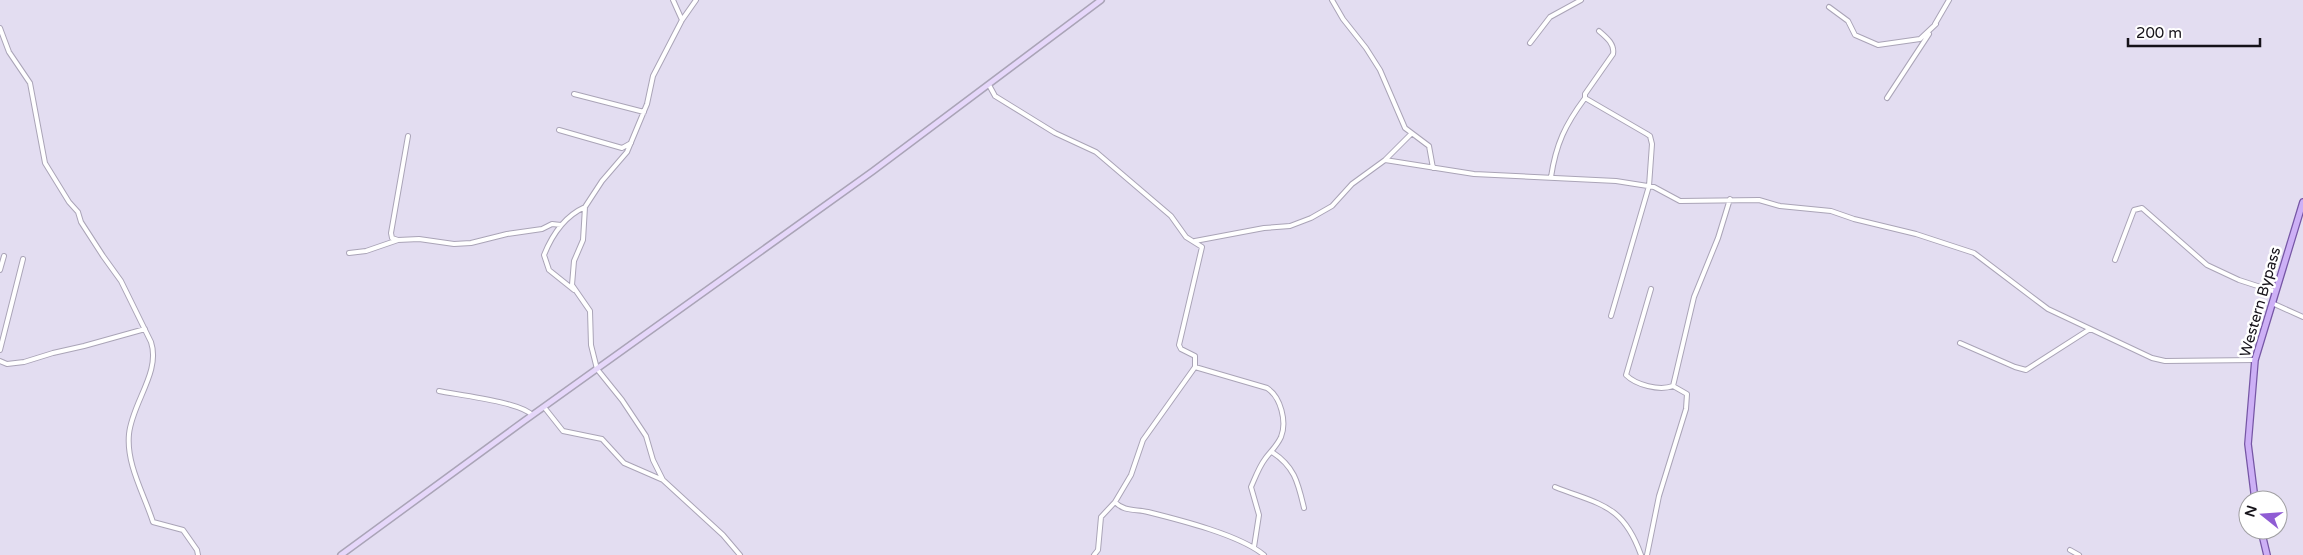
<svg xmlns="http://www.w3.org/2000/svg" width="2303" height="555" viewBox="0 0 2303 555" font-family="'Varela Round',sans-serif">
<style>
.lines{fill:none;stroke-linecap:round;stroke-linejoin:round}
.street-casing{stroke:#aaa4b7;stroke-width:6}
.secondary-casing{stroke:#aaa4b7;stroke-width:8}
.primary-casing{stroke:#7656a5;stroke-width:8}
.street{stroke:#fff;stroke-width:4}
.secondary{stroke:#e6d7fa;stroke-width:5}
.primary{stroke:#cdb0f6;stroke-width:5.5}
.labels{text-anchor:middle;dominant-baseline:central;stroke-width:5;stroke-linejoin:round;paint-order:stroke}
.street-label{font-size:15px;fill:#151219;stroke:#fff}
</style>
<rect width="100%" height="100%" fill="#e3ddf1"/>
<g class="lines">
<defs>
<path id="street" d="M673,0L682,20
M696,0L682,20L653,76L647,104L627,152L602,181L585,207L583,240L574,261L572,285L590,311L591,345L597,369L622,400L646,436L653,460L663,480L723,535L740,555
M1332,0L1343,19L1366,48L1380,70L1405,128L1429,146L1433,168
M1829,7L1848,21L1855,35L1878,45L1920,39L1936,24
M1935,24L1949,0
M0,28L9,52L30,83L45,163L69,202L78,212L81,222L103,256L121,281L151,342C161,372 132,403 129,434C126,464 144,494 153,522L183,530L197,550L198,555
M1599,31C1606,37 1615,44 1613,54L1585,94V98L1647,134L1650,136L1652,144L1649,186L1611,316
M1530,43L1550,17L1581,0
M989,85L995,96L1055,133L1096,152L1171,216L1186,237L1202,247L1179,345L1181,349L1195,356V367L1143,440L1131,475L1115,502L1101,517L1098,550L1094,555
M574,94L644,112
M1887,98L1929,34
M559,130L622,148L631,143
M1385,160L1474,174L1616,181L1654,187L1680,201L1759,200L1780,206L1831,211L1854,219L1916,234L1974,253L2048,309L2152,358L2165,361L2255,360
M1551,177C1556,144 1565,125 1585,98
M398,240L392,238L391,233L408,136
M1195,241L1264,228L1290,226L1311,218L1332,206L1352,184L1385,160L1411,134
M349,253L366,251L398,240L419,239L454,244L471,243L507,234L542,229L552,224L561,225
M2115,260L2134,210L2142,208L2207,265L2239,280L2276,292
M0,270L4,256
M1651,289L1626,375C1636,385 1659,391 1673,386
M574,290L549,270L544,255C552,235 565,216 585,207
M2272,303L2303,317
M1960,343L2015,367L2026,370L2090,329
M0,350L23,259
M0,361L7,364L24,362L53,353L84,346L145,329
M1195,367L1267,388C1281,397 1287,422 1281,437C1277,446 1270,452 1265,459C1259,467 1255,478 1251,487L1259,515L1254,547
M439,391C459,395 520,402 532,415
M544,407L563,431L602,439L624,463L663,480
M1272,452C1295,467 1298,483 1304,508
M1555,487C1600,505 1623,504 1641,555
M1115,502C1124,512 1136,509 1148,512C1180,520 1240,535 1264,555
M2070,550L2079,555
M1647,555L1659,496L1686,409L1687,394L1673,386L1694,297L1718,238L1730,199"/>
<path id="secondary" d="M341,555L524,421L873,171L1101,0"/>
<path id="primary" d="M2255,500L2248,444L2255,360L2303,202
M2261,530L2267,555"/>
</defs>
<use href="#street" class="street-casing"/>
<use href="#secondary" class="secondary-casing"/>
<use href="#primary" class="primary-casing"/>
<use href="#street" class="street"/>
<use href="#secondary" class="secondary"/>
<use href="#primary" class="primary"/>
</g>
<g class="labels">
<g class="street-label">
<text transform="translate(2260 302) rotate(-74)">Western Bypass</text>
</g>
</g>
<g transform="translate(2263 515) rotate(287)"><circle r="24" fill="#ffffff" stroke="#a1a0a3"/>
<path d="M0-4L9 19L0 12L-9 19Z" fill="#8f5cd4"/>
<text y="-8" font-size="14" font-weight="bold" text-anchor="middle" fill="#151219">N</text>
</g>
<path d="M2128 38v8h132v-8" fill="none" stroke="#151219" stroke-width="2.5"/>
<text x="2136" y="38" font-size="15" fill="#151219" stroke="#ffffff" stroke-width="4" paint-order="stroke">200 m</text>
</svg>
